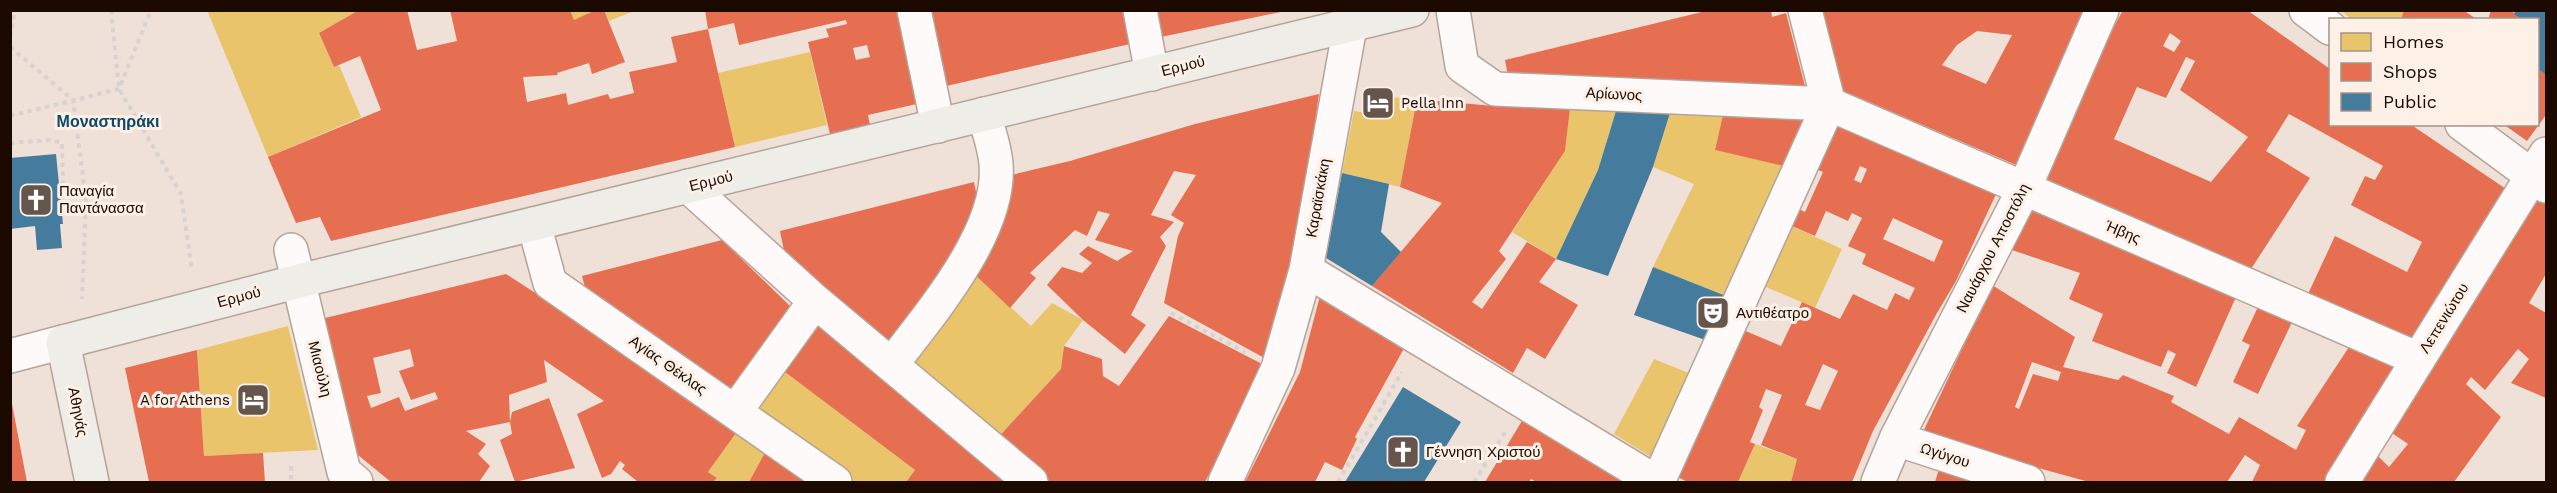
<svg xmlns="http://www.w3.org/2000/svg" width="2557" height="493" viewBox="0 0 2557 493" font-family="'Work Sans',sans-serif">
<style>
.homes{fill:#e9c46a}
.shops{fill:#e76f51;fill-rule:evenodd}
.public{fill:#457b9d}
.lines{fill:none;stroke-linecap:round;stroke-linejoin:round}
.street-casing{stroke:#b5a499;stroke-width:36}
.secondary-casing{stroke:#b5a499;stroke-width:36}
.path{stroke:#d7d3d0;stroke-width:4;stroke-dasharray:4.5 4.5;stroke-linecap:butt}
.street{stroke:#fdfaf9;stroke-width:33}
.secondary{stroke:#eeede8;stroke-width:33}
.labels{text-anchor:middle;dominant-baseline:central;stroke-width:6;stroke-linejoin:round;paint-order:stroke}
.street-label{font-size:15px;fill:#1c0900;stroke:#fcf0e7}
.poi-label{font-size:15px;fill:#1c0900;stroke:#fcf0e7;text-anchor:start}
.neighbourhood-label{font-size:16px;font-weight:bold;fill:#0b4869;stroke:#fcf0e7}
</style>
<rect width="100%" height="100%" fill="#efe1d8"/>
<path class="homes" d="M207,10H359L319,33L334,67L339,65L361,117L268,157Z
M570,10H596V11L574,20Z
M604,10H634V11L609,21Z
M2340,10H2404L2401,20H2353Z
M810,52L827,125L735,147L718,73Z
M1372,96L1417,99L1400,187L1342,173L1354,111L1368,113Z
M1570,109L1616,111L1598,170L1556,259L1512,232L1565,151Z
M1670,113L1723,115L1715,150L1792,168L1731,298L1653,267L1694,184L1653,167Z
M1785,223L1842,249L1815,308L1757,283Z
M968,268L1031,326L1052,303L1083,320L1064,346L1061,369L994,442L899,363Z
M288,326L318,450L204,456L197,350Z
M1654,359L1696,376L1656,460L1614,434Z
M781,369L915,470L906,482H854L747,410Z
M741,426L769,445L749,482H713L717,478L708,472Z
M1755,444L1797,459L1791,482H1738Z"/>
<path class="shops" d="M359,10H407L417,50L457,41L450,10H570L574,20L596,10H604L625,62L592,74L589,63L557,73L558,75L523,77L527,102L566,93L568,105L608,94L610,99L634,93L629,72L677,62L671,37L708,29L735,147L331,241L320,217L296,223L268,157L381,110L360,56L334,67L319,33Z
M705,10H902L921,103L868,115L870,125L830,134L808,42L829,37L826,29L847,24L846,20L739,45L734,23L708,29ZM867,45L870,57L856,60L853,48Z
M928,10H1123L1130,44L942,87Z
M1156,10H1285V11L1161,37Z
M1710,10H1771L1772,17L1786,13L1806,90L1509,81L1505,60Z
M1820,10H2089L2016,165L1841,90ZM1977,31L2012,35L1986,84L1942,65L1957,45Z
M2123,10H2247L2330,69V124H2410L2512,193L2418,342L2308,294L2335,236L2407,272L2422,242L2351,205L2365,176L2375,180L2383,166L2289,114L2266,151L2310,178L2251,269L2043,179L2096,60ZM2170,33L2181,41L2174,52L2163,46ZM2186,57L2195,61L2180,90L2248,137L2211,182L2114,139L2137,87L2166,98Z
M2404,10H2463L2478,20H2401Z
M2491,10H2510L2521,18L2488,20Z
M2538,69L2546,75V115L2527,141L2503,124H2538Z
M1319,94L1305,191L1284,292L1268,360L1164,303L1178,236L1184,223L1171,215L1196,175L1174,171L1151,215L1174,222L1160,237L1166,246L1131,315L1146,325L1125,354L1083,320L1047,285L1062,267L1082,273L1092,263L1079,254L1088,246L1117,261L1133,251L1095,240L1110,214L1098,211L1087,236L1075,230L1030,273L1036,278L1010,308L968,268L1007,176L1070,161L1195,124Z
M1417,99L1493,106L1570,109L1565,151L1499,251L1506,259L1472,302L1482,309L1527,242L1556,259L1539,282L1578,305L1545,359L1527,348L1513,373L1372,286L1442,203L1400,187Z
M1723,115L1815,118L1792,168L1715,150Z
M1832,120L1996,194L1956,281L1937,313L1873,431L1852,482H1791L1797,459L1761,445L1782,395L1766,389L1759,407L1763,410L1750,442L1755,444L1738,482H1687L1671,473L1736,327L1781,346L1802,302L1840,319L1853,294L1887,310L1895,293L1909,300L1915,288L1862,264L1866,254L1848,246L1862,218L1852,213L1848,221L1826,211L1815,236L1785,223L1793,206L1805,212L1823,172L1811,167ZM1860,166L1867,169L1861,183L1854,180ZM1893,218L1943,241L1934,262L1883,239ZM1823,364L1838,371L1820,410L1805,405Z
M974,182L979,207L965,245L893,348L788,270L780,231Z
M2538,195L2546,200V274L2529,303L2546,313V398L2511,383L2529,359L2518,349L2485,390L2471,377L2466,384L2501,417L2454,482H2359L2376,454L2389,467L2408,444L2389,431L2470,309Z
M2028,207L2236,297L2196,387L2167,373L2176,354L2168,350L2161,367L2092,341L2103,314L2069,299L2080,273L2009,249Z
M722,240L790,306L789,314L733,398L588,299L582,276Z
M506,274L741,426L708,472L717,478L713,482H638L622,469L625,465L620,461L611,474L602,478L577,414L604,401L544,360L547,382L509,395L510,422L466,431L486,444L478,454L490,466L479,482H391L353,451L321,319ZM410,349L414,366L399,371L411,400L435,392L438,399L405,411L399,397L371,408L367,396L381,393L373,358Z
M1992,285L2075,337L2063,367L2118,380L2123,375L2174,396L2171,402L2229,434L2239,417L2296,450L2306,430L2297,426L2349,347L2398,369L2327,482H2252L2260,465L2245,455L2227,482H2089L1948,443L1923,432ZM2032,362L2061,372L2058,381L2033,374L2019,409L2015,407Z
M1321,292L1407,343L1355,437L1357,439L1342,470L1325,462L1315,482H1245L1300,372Z
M2258,307L2292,322L2258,394L2233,382L2250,345L2242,341Z
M1169,316L1264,365L1205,482H1043L994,442L1061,369L1064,346L1102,359L1103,376L1119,386Z
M819,324L1009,482H906L915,470L781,369Z
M197,350L204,456L263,453L265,482H149L125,368Z
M549,398L575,468L515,482L500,440L512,434L510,422L512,412Z
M10,404H12L27,482H10Z
M1528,411L1635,482H1536L1531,479L1529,482H1485Z
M769,445L822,482H749Z
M1939,469L1983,482H1935Z"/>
<path class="public" d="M2516,10H2546V75L2538,69V20H2524L2514,14Z
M1616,111L1670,113L1653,167L1608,276L1556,259L1598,170Z
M56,154L63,224H60L62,248L37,250L35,226L10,229V158Z
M1342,173L1389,184L1381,232L1401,252L1372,286L1326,258Z
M1653,267L1731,298L1711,342L1634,315Z
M1403,387L1461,422L1424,482H1345Z"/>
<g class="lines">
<defs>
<path id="street" d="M914,10L938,126
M1140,10L1152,74
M1453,10L1462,66L1495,89L1829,104L2418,359
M2306,10L2330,28
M2462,124L2546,186
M688,186L815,301L1031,482
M534,224L550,283L835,482
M291,250L344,472L356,482
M1306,270L1656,482
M10,356L63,342
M891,365C930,314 1002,231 996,164C995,147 988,130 984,114
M735,412L815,301
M1896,439L2028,482
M1225,482L1278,368L1306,270L1353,10
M1658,482L1829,104L1805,10
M1878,482L1896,439L2024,189L2102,10
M2342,482L2546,154"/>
<path id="secondary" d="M92,482L63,342L299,281L1412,10"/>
</defs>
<use href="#street" class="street-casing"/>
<use href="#secondary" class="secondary-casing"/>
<path class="path" d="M111,10L119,89L181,194L192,271
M10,37L15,10
M10,47L73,100L86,200L82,299
M10,116L119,89L151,10
M10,143L50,140L62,143L63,189
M60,190L84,187
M1171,313L1245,352
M291,466V482
M1338,482L1402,372
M1474,482L1505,432"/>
<use href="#street" class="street"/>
<use href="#secondary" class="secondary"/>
</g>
<defs>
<symbol id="hotel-square" viewBox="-11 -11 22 22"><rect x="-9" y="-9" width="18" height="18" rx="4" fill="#66554c" stroke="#fcf0e7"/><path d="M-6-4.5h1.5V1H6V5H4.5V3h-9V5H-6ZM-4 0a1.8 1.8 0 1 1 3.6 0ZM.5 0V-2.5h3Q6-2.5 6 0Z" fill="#fff"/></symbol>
<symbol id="church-square" viewBox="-11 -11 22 22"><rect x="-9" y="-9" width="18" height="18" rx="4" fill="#66554c" stroke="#fcf0e7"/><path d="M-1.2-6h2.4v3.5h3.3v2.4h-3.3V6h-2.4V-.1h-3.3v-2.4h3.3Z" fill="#fff"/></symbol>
<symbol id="theatre-square" viewBox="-11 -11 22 22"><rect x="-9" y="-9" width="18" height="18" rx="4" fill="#66554c" stroke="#fcf0e7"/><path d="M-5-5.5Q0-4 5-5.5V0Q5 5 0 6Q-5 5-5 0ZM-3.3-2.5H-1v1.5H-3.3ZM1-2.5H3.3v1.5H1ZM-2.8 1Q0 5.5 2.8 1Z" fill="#fff"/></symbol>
</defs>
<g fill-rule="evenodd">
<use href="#hotel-square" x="1359" y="84" width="38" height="38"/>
<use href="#church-square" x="17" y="181" width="38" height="38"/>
<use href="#theatre-square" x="1694" y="294" width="38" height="38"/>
<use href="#hotel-square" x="234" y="381" width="38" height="38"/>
<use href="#church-square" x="1384" y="433" width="38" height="38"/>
</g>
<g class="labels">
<g class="street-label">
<text transform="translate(1183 66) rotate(-14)">Ερμού</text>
<text transform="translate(1614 94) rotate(3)">Αρίωνος</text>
<text transform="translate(711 181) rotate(-14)">Ερμού</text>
<text transform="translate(1318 198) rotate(-80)">Καραϊσκάκη</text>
<text transform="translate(2123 232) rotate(23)">Ήβης</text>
<text transform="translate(1993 248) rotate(-63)">Ναυάρχου Αποστόλη</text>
<text transform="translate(239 297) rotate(-15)">Ερμού</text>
<text transform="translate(2444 318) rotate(-58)">Λεπενιώτου</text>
<text transform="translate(668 365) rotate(35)">Αγίας Θέκλας</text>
<text transform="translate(320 369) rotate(76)">Μιαούλη</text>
<text transform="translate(78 412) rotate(79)">Αθηνάς</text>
<text transform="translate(1945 455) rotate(18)">Ωγύγου</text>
</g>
<g class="poi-label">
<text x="1401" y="103">Pella Inn</text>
<text x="59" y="191">Παναγία<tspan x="59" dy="17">Παντάνασσα</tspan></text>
<text x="1736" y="313">Αντιθέατρο</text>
<text x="230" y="400" text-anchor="end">A for Athens</text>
<text x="1426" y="452">Γέννηση Χριστού</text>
</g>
<g class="neighbourhood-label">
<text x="108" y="121">Μοναστηράκι</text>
</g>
</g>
<rect width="2557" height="493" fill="none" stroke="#1c0900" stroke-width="24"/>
<rect x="2329" y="18" width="210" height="108" fill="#fcf0e7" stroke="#a2948b" stroke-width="1.5"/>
<rect x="2341" y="33" width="30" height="18" fill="#e9c46a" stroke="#a2948b" stroke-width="1.5"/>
<text x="2383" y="48" font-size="18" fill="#1c0900">Homes</text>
<rect x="2341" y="63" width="30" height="18" fill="#e76f51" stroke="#a2948b" stroke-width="1.5"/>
<text x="2383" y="78" font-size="18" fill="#1c0900">Shops</text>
<rect x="2341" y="93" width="30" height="18" fill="#457b9d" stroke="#a2948b" stroke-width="1.5"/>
<text x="2383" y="108" font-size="18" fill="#1c0900">Public</text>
</svg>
